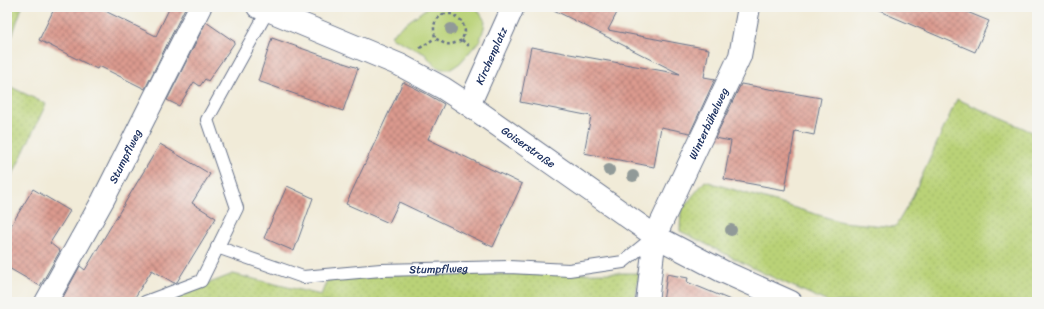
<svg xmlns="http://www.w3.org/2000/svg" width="1044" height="309" viewBox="0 0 1044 309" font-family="Sriracha,sans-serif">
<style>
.grass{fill:url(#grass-dots);stroke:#6a806a}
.green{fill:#b9d277;stroke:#6a806a}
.building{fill:url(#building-cross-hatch)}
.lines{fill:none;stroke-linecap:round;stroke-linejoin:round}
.lane-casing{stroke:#667189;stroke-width:14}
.street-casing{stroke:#667189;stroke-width:24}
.secondary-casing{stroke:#667189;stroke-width:24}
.path{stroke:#667189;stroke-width:2.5;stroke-dasharray:3 3;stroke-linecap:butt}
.lane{stroke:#fff;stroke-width:12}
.street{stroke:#fff;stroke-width:22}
.secondary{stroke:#fff;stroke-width:22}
.tree{fill:#919a98}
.labels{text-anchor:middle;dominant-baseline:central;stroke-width:3;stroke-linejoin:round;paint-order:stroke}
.street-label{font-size:11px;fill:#1b2f5e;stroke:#f6f6f2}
</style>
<defs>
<pattern id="grass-dots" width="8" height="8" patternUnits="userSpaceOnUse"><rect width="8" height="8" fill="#b9d277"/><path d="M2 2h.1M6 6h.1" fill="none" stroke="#9eb569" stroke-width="1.8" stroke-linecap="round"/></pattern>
<pattern id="building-cross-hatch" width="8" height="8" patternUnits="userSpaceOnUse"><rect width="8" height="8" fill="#db9a8e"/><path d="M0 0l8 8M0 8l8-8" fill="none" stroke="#b17e77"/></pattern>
</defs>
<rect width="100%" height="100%" fill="#f6f6f2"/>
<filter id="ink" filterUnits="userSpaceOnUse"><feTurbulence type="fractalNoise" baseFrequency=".025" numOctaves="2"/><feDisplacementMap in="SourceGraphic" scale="8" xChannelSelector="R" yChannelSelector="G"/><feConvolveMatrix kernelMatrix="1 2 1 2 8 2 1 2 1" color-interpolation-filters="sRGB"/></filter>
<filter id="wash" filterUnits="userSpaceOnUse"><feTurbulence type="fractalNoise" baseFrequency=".012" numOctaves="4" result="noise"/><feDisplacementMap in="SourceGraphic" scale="16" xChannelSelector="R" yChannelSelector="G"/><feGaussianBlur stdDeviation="0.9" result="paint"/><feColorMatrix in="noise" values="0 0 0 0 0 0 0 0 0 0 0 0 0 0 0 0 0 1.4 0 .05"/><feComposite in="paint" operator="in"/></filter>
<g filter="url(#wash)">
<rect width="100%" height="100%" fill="#f1ebd8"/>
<path class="grass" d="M7,7H22L7,51Z
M7,85L46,104L7,187Z
M957,99L1037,134V302H828L763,273L680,231L681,210L705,181L842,222L895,227L910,202Z
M639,273L635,302H160L233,274L321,295L327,280L402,274Z"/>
<path class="green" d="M428,7H474L478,10L485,21L484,28L480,40L460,63L451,69H441L434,65L425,54L391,37L393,33Z"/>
<g id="blocks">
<path class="building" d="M55,7H97L156,36L170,7H182L185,8L145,89L99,66L97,69L39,40Z
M548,7H620L608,30L709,49L704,77L715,79L690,133L661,127L654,167L584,153L591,116L520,102L531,47L680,74Z
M870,7H955L989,21L975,52Z
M206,22L235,42L208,81L205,79L200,86L194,82L179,106L167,100Z
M272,38L358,68L343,111L258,81Z
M403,82L425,93L444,104L428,139L522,184L493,247L399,202L389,223L346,204Z
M741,84L821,98L814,135L795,131L785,190L724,179L731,141L715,138Z
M160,144L210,174L192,203L216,218L177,282L174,283L152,270L132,302H67L62,299L80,266L85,270Z
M287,186L313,198L294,251L264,238Z
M33,189L70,211L50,243L60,251L40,286L7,267V232Z
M667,274L688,278L687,282L733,301V302H663Z"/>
</g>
</g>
<g filter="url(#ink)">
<use href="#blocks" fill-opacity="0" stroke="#667189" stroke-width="1"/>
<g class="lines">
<defs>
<g id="lane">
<path id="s1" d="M217,247L303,277L381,270L509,267L569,270L623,262L655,236"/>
<path d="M145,302L201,281L237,208L207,120L268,10"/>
</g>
<g id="street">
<path id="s2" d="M469,105L513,7"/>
<path id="s3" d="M46,302L103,200L200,7"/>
<path id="s4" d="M647,302L655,236L740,56L749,7"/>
</g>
<g id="secondary">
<path id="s5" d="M258,7L268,10L400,65L443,88L469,105L655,236L722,271L791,302"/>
</g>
</defs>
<use href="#lane" class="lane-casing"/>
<use href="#street" class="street-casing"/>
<use href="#secondary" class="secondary-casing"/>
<path class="path" d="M443,14H452L462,21L465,31L462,40C449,46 447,46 435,38C433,25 433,22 443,14Z
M462,40L469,46
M420,48L435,38"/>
<use href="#lane" class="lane"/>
<use href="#street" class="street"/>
<use href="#secondary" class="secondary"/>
</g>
<g class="tree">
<circle cx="451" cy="29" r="6"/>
<circle cx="609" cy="170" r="6"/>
<circle cx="633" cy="176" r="6"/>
<circle cx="731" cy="230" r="6"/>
</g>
</g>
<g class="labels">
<g class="street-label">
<text stroke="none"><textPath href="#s2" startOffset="54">Kirchenplatz</textPath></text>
<text stroke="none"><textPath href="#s4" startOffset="191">Winterbühelweg</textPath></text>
<text stroke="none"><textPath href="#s5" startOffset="306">Goiserstraße</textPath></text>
<text stroke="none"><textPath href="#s3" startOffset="166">Stumpflweg</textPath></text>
<text stroke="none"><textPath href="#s1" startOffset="227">Stumpflweg</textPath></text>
</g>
</g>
<rect width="1044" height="309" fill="none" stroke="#f6f6f2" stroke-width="24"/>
</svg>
